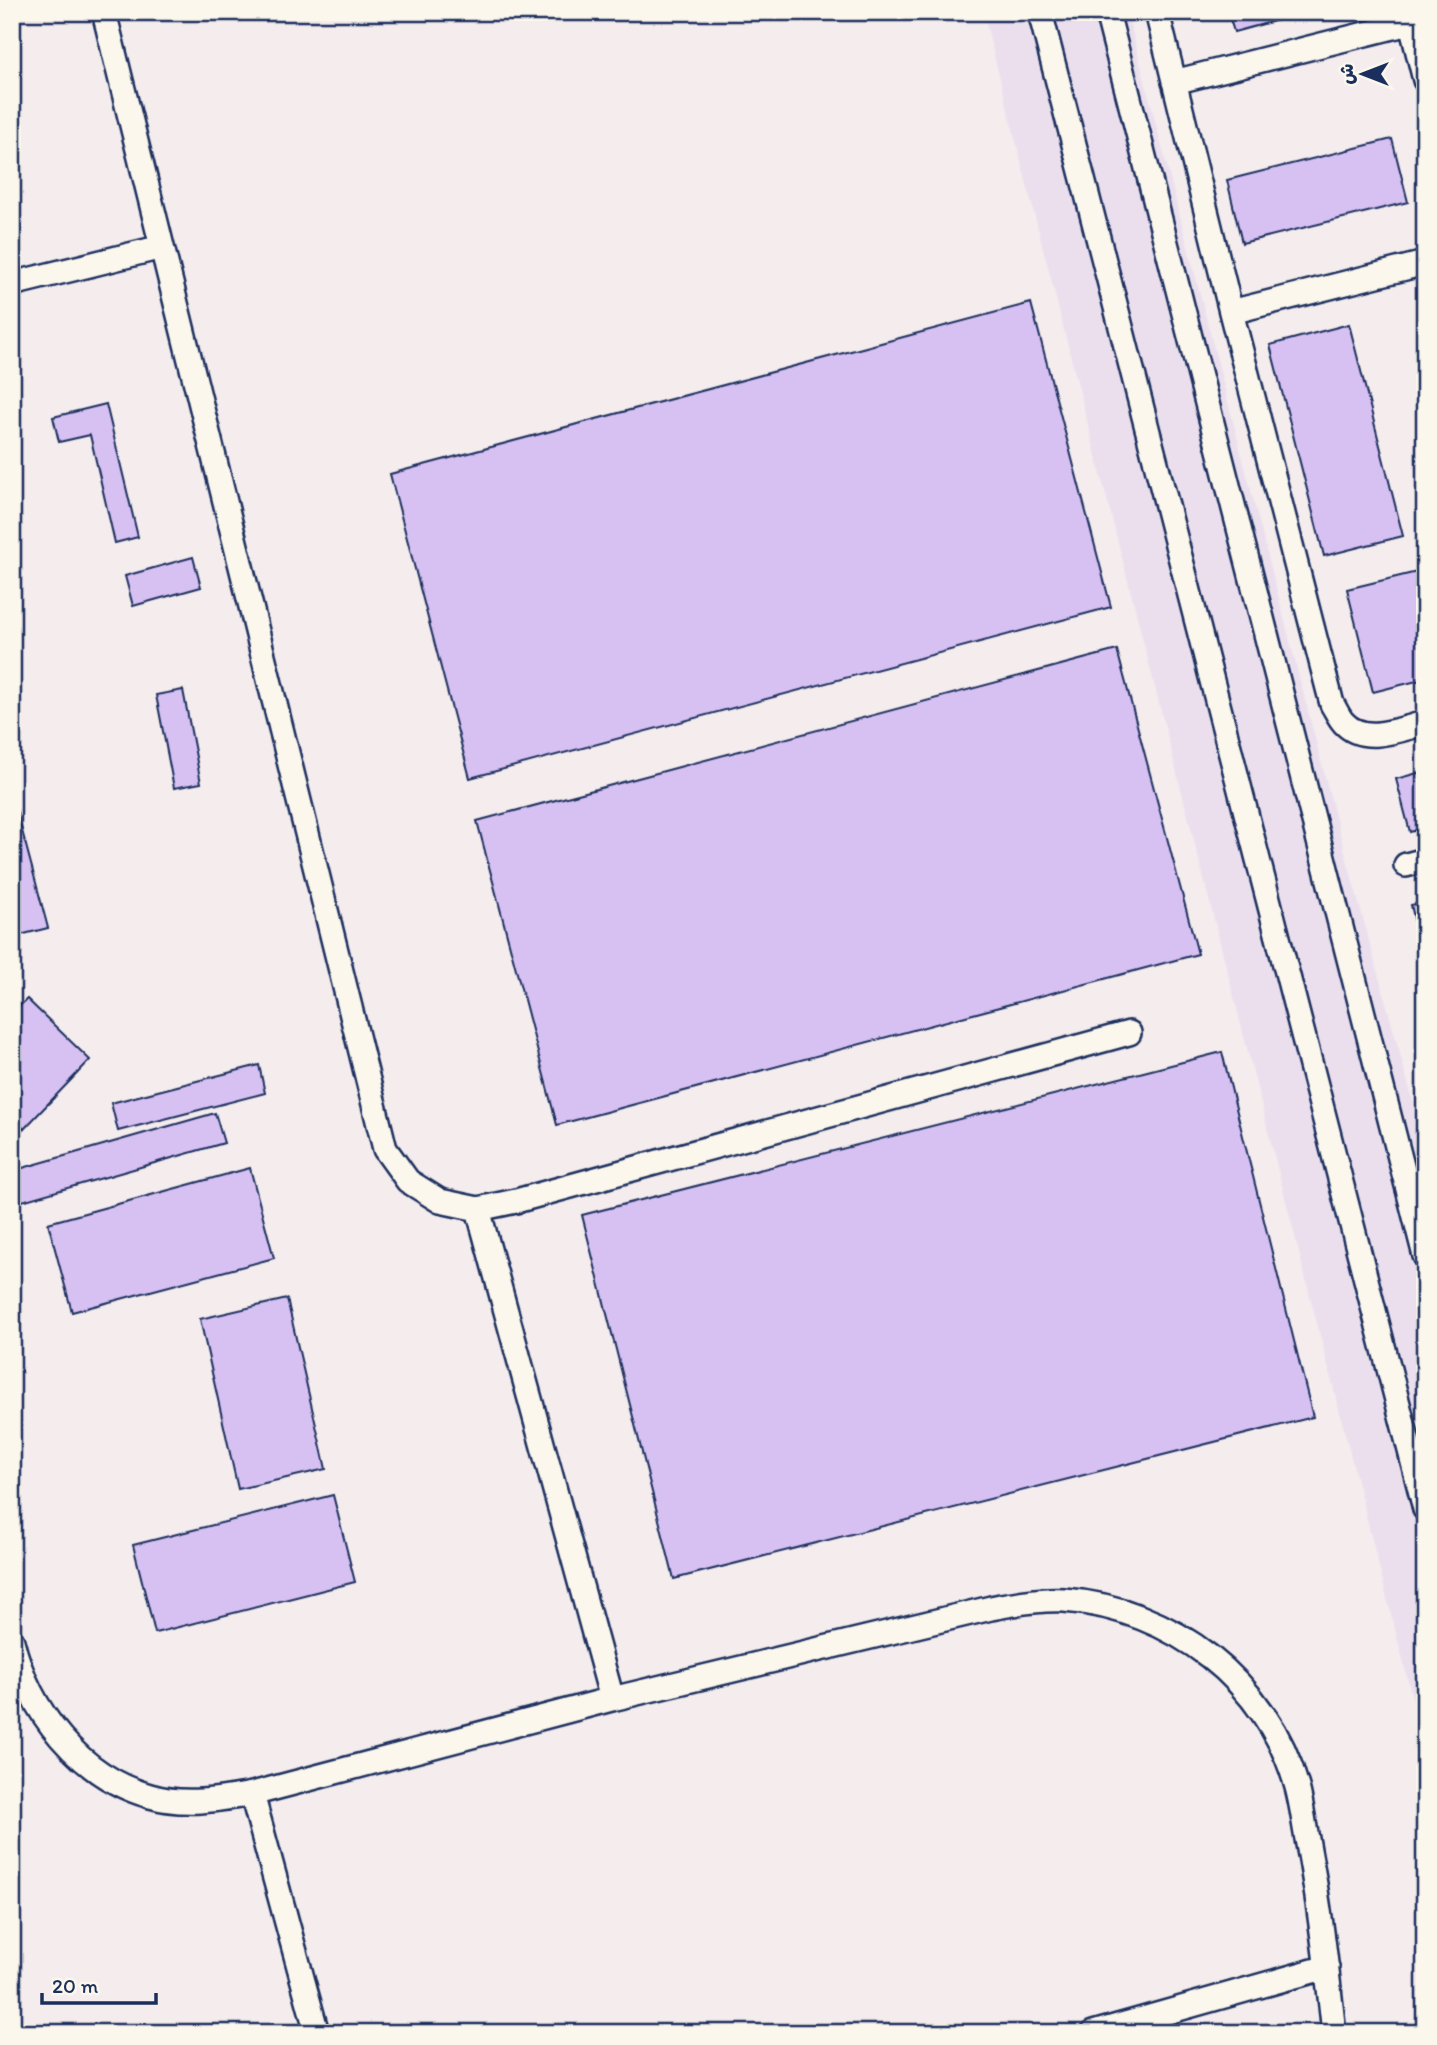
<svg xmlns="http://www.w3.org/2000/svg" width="1437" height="2045" viewBox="0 0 1437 2045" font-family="Itim,'Playpen Sans Arabic',sans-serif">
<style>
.built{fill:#ebdfee}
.building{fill:#d6c1f2;stroke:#1b2f5e;stroke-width:2}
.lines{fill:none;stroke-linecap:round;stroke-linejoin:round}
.lane-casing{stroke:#1b2f5e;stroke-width:28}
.lane{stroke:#fbf7ec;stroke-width:23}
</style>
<rect width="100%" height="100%" fill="#f4eced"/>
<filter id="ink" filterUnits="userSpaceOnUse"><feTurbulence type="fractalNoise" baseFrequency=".0143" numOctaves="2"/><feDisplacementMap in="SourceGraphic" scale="14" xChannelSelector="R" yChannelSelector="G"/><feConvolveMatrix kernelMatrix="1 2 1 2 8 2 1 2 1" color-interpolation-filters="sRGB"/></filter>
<g filter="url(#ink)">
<path class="built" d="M983,12H1127L1337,823L1425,1146V1747Z"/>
<path class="building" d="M1228,12H1300V14L1234,32Z
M1392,139L1408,202L1242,243L1227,180Z
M1031,303L1111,607L470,778L390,474Z
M1349,324L1403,536L1324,556L1270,345Z
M106,404L138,537L115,543L90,435L59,442L53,417Z
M193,557L201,587L133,606L125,576Z
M1425,570V679L1373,692L1347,589Z
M1117,650L1198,954L557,1125L477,821Z
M183,690L201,783L174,788L156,695Z
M1425,771V828L1410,832L1396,779Z
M12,793L48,928L12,937Z
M1425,902V964L1411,905Z
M27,999L90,1060L24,1129L12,1117V1013Z
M1222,1052L1313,1417L674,1579L582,1215Z
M259,1065L265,1093L118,1131L111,1103Z
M215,1113L224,1143L12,1204V1171Z
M250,1168L274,1258L72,1312L48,1223Z
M287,1299L326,1469L238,1489L200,1319Z
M333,1495L355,1582L155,1633L133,1545Z"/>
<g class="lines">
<defs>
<path id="lane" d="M104,12L385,1149L408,1181L440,1201L478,1209L516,1201L1129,1033
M1040,12L1425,1509
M1107,12L1425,1256
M1157,12L1231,312L1332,704C1336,710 1339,718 1344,723C1364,745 1401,729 1425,723
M1408,12L1425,80
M1174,82L1425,19
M12,284L162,247
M1231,312L1425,263
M1406,865L1425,860
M478,1209L612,1699
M12,1641C29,1711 79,1776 150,1796C184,1806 218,1800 252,1794L612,1699L991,1608C1015,1603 1039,1599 1064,1600C1171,1608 1268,1681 1297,1787C1302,1805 1304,1825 1308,1844C1320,1907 1327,1969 1334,2033
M252,1794L317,2033
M1093,2033L1327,1967"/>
</defs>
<use href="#lane" class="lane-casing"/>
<use href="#lane" class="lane"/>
</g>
</g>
<rect width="1437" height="2045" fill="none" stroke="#fbf7ec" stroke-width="42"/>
<rect x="21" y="21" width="1395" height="2003" fill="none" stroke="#1b2f5e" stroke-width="2.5" filter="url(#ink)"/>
<g transform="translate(1363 74) rotate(270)" stroke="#fbf7ec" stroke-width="5" paint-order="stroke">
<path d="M0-5L12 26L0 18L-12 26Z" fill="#1b2f5e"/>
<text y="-10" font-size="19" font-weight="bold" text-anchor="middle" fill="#1b2f5e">ش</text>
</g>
<path d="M42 1993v10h114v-10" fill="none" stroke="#1b2f5e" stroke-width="3.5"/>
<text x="52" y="1993" font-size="21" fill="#1b2f5e" stroke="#fbf7ec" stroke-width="5" paint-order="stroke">20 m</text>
</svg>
